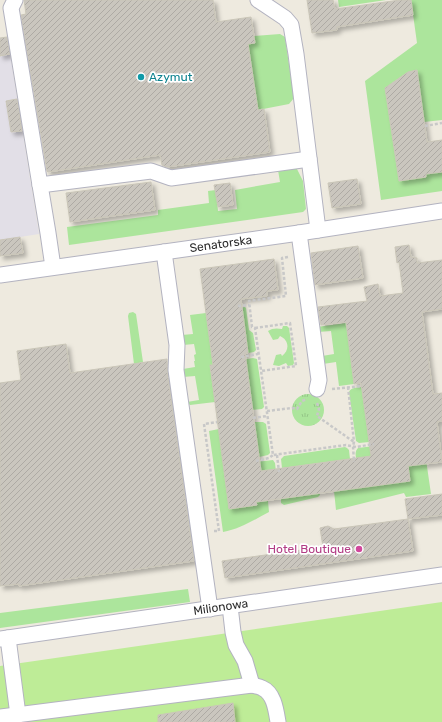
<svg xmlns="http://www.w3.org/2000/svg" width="442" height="722" viewBox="0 0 442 722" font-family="Rubik,sans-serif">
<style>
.industrial{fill:#e2dfe7}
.grass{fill:#ace59c}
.park{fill:url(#park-tufts)}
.pitch{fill:#beec97}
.building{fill:url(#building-hatch);stroke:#cac6b8;filter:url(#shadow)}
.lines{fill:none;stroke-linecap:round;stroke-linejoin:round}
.minor-casing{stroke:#b3b3c0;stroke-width:17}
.path{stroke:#c8c8c8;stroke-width:2.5;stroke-dasharray:3 2;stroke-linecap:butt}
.minor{stroke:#fff;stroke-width:15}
.culture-dot{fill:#0f9aa8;stroke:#fff;stroke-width:1.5}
.hotel-dot{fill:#d1479c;stroke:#fff;stroke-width:1.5}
.labels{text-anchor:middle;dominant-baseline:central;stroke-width:3.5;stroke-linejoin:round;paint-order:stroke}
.culture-label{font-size:12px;fill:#0d838f;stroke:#fff;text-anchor:start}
.street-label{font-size:12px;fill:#2d2d2d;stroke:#fff}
.hotel-label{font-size:12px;fill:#b23c85;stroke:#fff;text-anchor:end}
</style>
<defs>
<pattern id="park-tufts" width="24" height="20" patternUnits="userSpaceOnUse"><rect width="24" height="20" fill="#ace59c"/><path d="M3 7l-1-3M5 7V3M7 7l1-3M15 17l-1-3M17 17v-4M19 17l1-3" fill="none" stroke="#94c587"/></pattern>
<pattern id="building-hatch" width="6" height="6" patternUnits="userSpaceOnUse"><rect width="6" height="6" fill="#cac6be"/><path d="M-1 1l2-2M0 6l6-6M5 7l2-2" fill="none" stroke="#aeaaa4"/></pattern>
<filter id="shadow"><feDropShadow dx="3.5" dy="3.5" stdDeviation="2" flood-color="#0004"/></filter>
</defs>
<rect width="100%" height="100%" fill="#eeeadf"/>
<path class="industrial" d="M10,54L39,234L20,237L23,253L0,256V56Z"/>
<path class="grass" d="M338,0H386L339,7Z
M411,0H442V120L424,122L417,70L408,72L385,88L399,180L426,177V174L442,171V191L381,200L365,81L417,43Z
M280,34L285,37L294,98L289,104L258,110L248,44L254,36Z
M291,168L297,169L303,181L306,209L303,212L69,245L67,227L158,215V210L209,203L208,191L216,190L218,211L237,209L235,190L280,182L278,170Z
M245,307L246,308L249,330L253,333L256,350L254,352L248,353L243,320L238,308Z
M133,312L136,314L143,362L134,364L128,316L129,313Z
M206,313L213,365L210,366L215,402L190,405L187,402L199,400L195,376L183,377V369L195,367L194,361H195L194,355L196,354L194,344L183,345L182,335L193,334L190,315Z
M405,315L431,494L406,497L404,493L336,510L334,491L386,484L410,479L390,336L349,342L354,384L339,386L336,362L323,364L322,356L334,354L331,331L318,332L317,327Z
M283,326H287L289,328L294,363L293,365L288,366L286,363L279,366L273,365L276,355L281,354L282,356C290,350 289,340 280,336L278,339L273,340L268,331C272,328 277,328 282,329Z
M253,358L257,359L264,407L262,409L252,410L241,360Z
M362,387L369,442L359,443L356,441L349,392C351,387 357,388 362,387Z
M254,422H263L266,424L270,453L268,455L259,457Z
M219,429L229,509L256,505V502L268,501L269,512C254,520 240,529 223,532L209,431Z
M374,446L376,459L357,462C356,457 354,452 358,448Z
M345,447L347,448L349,450L350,459L282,468L281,459L284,456Z
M273,460L275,463L276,472L258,475L256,462Z
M320,493V495L318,497L284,505L281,503V499Z
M188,589L190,602L0,628V613Z"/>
<path class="park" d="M292 410a16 16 0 1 1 32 0a16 16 0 1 1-32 0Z"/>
<path class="pitch" d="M442,602V722H0V666Z"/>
<path class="building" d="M24,0H213L216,22L251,17L255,43L248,44L258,110L264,109L270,152L167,167L162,165L160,155L48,172L47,171L21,15L26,14Z
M307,0H333L335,9L400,0H411L413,15L337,27V30L312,33Z
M7,37L10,54L0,56V38Z
M417,70L427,142L442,140V172L426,174V177L399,181L385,88L408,72Z
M17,99L22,131L11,132L6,101Z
M357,179L361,204L332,208L328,183Z
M151,182L155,210L70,222L66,193Z
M230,183L233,205L218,207L214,185Z
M20,237L23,253L0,256V240Z
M409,245L411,257L417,258V263L442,260V309L422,312L433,394L442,393V421L437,422L442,462L408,466L410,481L256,502L257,505L229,509L210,365H213L200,269L274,259L278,290L267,291V296L241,299L248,353H245L261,471L371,456L361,383L354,384L346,322L321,325L318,307L367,301L364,287L378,284L380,296L403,293L399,262L397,263L395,247Z
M358,246L363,278L315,285L311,253Z
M66,344L70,373L167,359V371L194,561L19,586V584L0,586V383L21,380L17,351Z
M442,494V515L408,519L405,499Z
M408,519L413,551L225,578L222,561L323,547L320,528L328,526L334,529Z
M233,703L235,722H158V715Z"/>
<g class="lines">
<defs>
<g id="minor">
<path d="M15,0L11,8L13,20L40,185L151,171L171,178L309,159"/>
<path d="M258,0L285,18L291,25L296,54L318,230"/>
<path d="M40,185L48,233L53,267"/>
<path d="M299,233L319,380L317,389"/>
<path d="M164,252L177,345L176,370L210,609"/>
<path id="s1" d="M0,275L299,233L442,211"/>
<path d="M230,606L233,632L236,645L245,661L252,685"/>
<path d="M8,638L18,715"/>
<path id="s2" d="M0,639L442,575"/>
<path d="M0,717L252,685C255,686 259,686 262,688C274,693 276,710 278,722"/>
</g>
</defs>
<use href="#minor" class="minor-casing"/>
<path class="path" d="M425,126L442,123
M288,257L282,258L286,296L249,301L252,327L255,328L273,455L346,445L356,447L374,444
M238,306L249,305
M255,328L290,323L296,366L261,371
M241,357L258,354
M348,387L354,442L353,446L354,462
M332,389L362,386
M317,403L319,409L317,416L354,442
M267,411L292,408L297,409L302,401L307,399
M253,418L267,416
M277,455L279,472
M256,461L269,458L273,455
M214,531H219L204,424L217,422"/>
<use href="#minor" class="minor"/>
</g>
<circle class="culture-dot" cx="141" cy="77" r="4"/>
<circle class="hotel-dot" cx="359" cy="549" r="4"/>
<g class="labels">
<g class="culture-label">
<text x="149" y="77">Azymut</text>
</g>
<g class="street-label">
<text stroke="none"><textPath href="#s1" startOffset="223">Senatorska</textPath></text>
<text stroke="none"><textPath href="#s2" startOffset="223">Milionowa</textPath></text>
</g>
<g class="hotel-label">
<text x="351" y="549">Hotel Boutique</text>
</g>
</g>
</svg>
